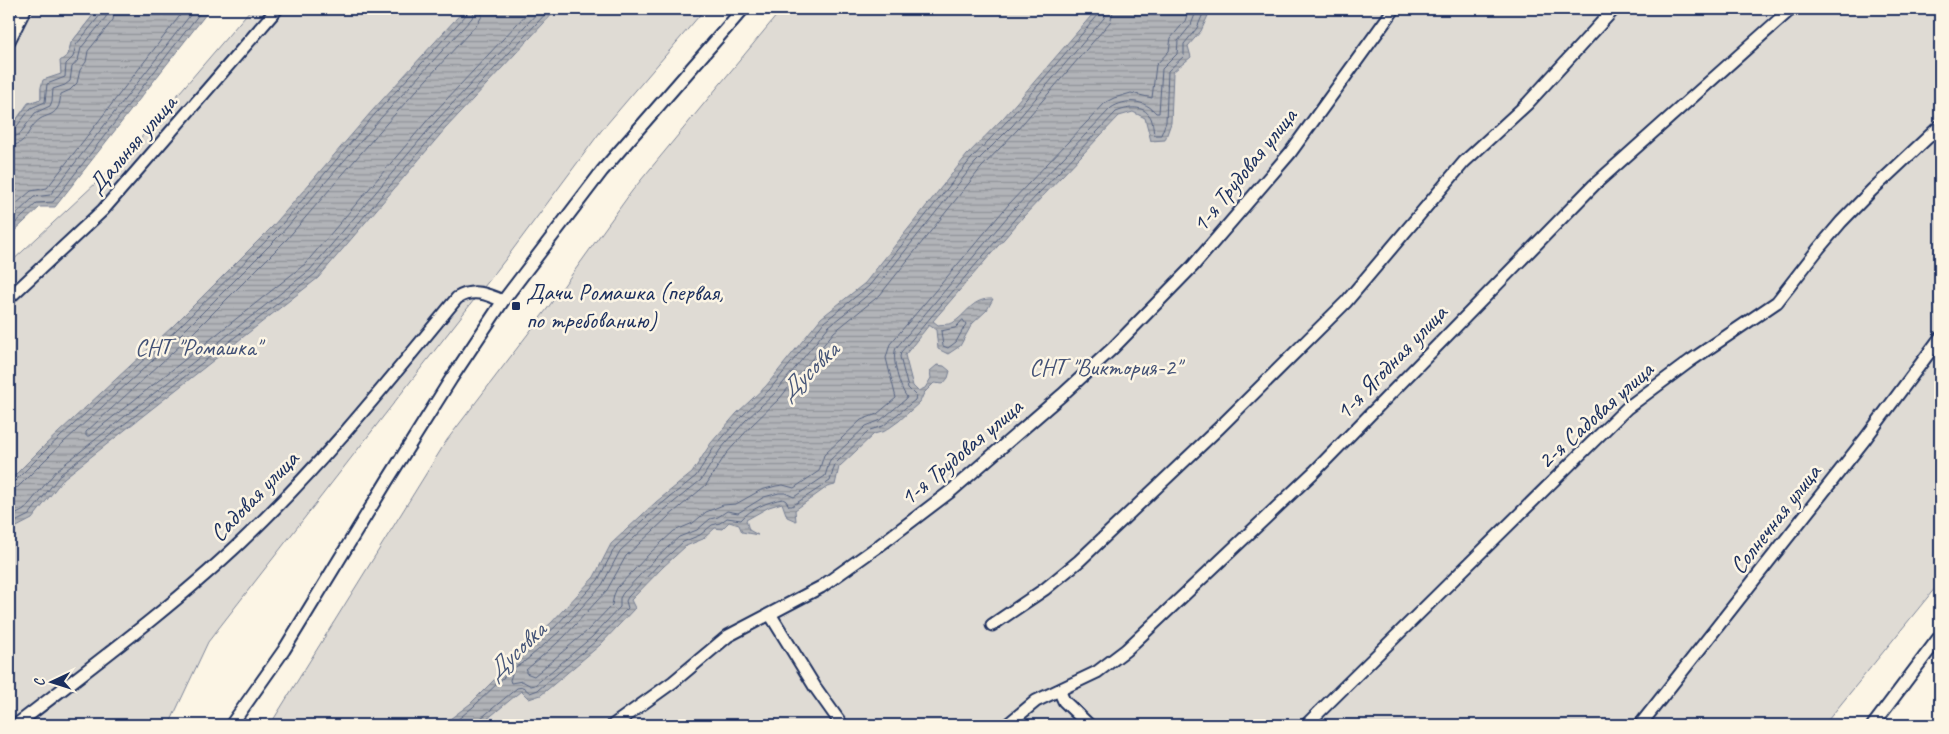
<svg xmlns="http://www.w3.org/2000/svg" width="1949" height="734" viewBox="0 0 1949 734" font-family="Caveat,sans-serif">
<style>
.green{fill:#dfdbd4;stroke:#7d8599}
.water{fill:url(#water-rules);stroke:#767f94}
.lines{fill:none;stroke-linecap:round;stroke-linejoin:round}
.shore{stroke:#576482;stroke-width:1}
.street-casing{stroke:#1b2f5e;stroke-width:15}
.street{stroke:#fcf5e5;stroke-width:11}
.poi-dot{fill:#1b2f5e;stroke:#fcf5e5;stroke-width:2}
.labels{text-anchor:middle;dominant-baseline:central;stroke-width:5;stroke-linejoin:round;paint-order:stroke}
.street-label{font-size:24px;fill:#1b2f5e;stroke:#fcf5e5}
.poi-label{font-size:24px;fill:#1b2f5e;stroke:#fcf5e5;text-anchor:start}
.park-label{font-size:24px;fill:#425176;stroke:#fcf5e5}
.water-label{font-size:25px;font-style:italic;fill:#485779;stroke:#fcf5e5}
</style>
<defs>
<pattern id="water-rules" width="6" height="5" patternUnits="userSpaceOnUse" patternTransform="scale(1.25)"><rect width="6" height="5" fill="#b2b4b8"/><path d="M0 2.5h6" fill="none" stroke="#909399"/></pattern>
</defs>
<rect width="100%" height="100%" fill="#fcf5e5"/>
<filter id="ink" filterUnits="userSpaceOnUse"><feTurbulence type="fractalNoise" baseFrequency=".02" numOctaves="2"/><feDisplacementMap in="SourceGraphic" scale="10" xChannelSelector="R" yChannelSelector="G"/><feConvolveMatrix kernelMatrix="1 2 1 2 8 2 1 2 1" color-interpolation-filters="sRGB"/></filter>
<g filter="url(#ink)">
<path class="green" d="M11,9H98L71,43L68,55L61,61V74L41,88V99L28,103L9,130V13Z
M251,9H705L601,131L505,260L208,642L169,725H9V264L126,155Z
M782,9H1940V582L1824,725H270L447,440L547,309L632,191Z"/>
<path class="water" d="M98,9H210L55,207H40L9,236V130L29,103L41,99V87L43,80L61,74L60,61L68,55L71,43Z
M465,9H557L445,129L318,278L64,478L32,519L9,531V481L44,446L172,327L273,226L372,111Z
M1097,9H1211L1201,31L1188,46L1191,57L1173,72L1171,123L1165,140L1151,141L1145,118L1133,112L1119,116L1023,217L933,321L938,325C943,324 950,325 954,322C969,312 972,298 993,299L987,310L972,324L960,346L948,354L938,349L936,330L929,325L905,355L913,386L918,391L925,388L931,378L930,371L937,365L944,366L950,371L948,378L943,384L934,383L924,393L920,402L899,421L885,431L874,434L839,467L835,485L827,487L795,510L796,521L787,517L782,503L769,507L746,520L749,530L758,535L742,532L739,525L729,522L722,529L715,528L703,539L686,546L663,567L631,600L635,608L600,645L541,695L529,699L521,691L480,725H442L470,704L501,673L503,661L517,653L551,623L594,577L611,544L656,502L692,473L711,443L737,413L766,386L821,318L865,283L967,155L1004,117Z"/>
<g class="lines">
<path class="shore" d="M482,9V16L478,23L386,124L287,239L185,341L86,432V436H89L305,264L431,116L531,9
M1107,9L1104,18L1013,125L975,163L874,290L829,326L775,393L745,421L720,450L701,480L663,511L620,551L602,585L559,632L524,662L514,668L510,680L511,683L522,681L531,686L535,685L592,637L620,607V598L623,593L655,559L679,537L697,530L710,519L718,517L727,511L738,513L764,497L779,493H785L794,497L825,476L830,460L866,426L881,420L906,399L907,397C900,389 891,358 896,348L1014,209L1111,108C1126,98 1145,100 1156,113H1159L1162,69L1177,54L1178,41L1191,25L1197,9
M1114,9L1110,22L1018,129L981,168L880,295L834,332L780,398L751,426L726,454L706,485L668,517L626,556L607,590L564,637L526,670V673L534,676L587,631L612,605L614,595L617,588L650,553L674,531L693,523L706,512L723,505L736,504L761,490L776,486L783,485L794,488L819,471L824,455L861,420L877,414L896,398L886,358L890,344L1009,204L1106,102L1114,98L1131,93L1152,98L1156,65L1169,51L1171,38L1185,21L1189,9
M9,132L14,130L31,108L45,102L47,84L65,77L66,64L73,57L76,45L101,14L102,9
M9,138L19,135L35,113L50,106L52,101L53,89L65,85L70,81L72,67L78,60L81,48L106,17L108,9
M9,146C28,145 27,128 40,119C46,115 52,116 57,109C60,105 60,99 61,94L70,90L77,83L80,70L86,62L88,51L113,20L115,9
M9,210L31,191L47,188L185,9
M9,221L34,197L50,195L195,9
M9,229L37,203L53,202L203,9
M963,320L966,324L956,342L948,348L943,346L941,331L955,328Z
M9,484L14,482L47,449L175,331L277,230L375,114L467,14L469,9
M9,490L18,487L51,454L179,336L281,234L380,119L472,18L475,9
M9,518L24,510L57,470L310,270L436,121L541,9
M9,525L29,515L61,474L315,274L441,126L550,9
M451,725L473,707L504,677L508,664L520,657L555,627L598,580L615,547L659,506L696,476L715,446L741,417L770,389L824,322L869,286L971,159L1008,120L1099,14L1101,9
M478,725L480,719L517,688L523,687L530,693L538,690L596,641L628,608L626,601L628,597L660,563L683,542L700,535L712,525L720,523L727,518L741,520C750,509 769,501 783,499L786,501L789,506H792L830,481L835,464L870,430L883,426L915,400L916,396L908,388L900,357L901,352L1019,214L1116,112C1126,108 1141,104 1149,115C1153,119 1153,129 1154,135H1161L1166,122L1168,71L1184,56V44L1197,28L1205,9"/>
<defs>
<path id="street" d="M9,41L25,9
M9,298L103,210L277,9
M770,614L815,687L842,725
M992,625L1045,589L1079,561L1219,428L1346,302L1464,162L1527,104L1614,9
M1059,690L1064,701L1089,725
M16,725C92,666 171,608 241,542C320,467 388,382 457,298C473,288 487,294 503,301
M231,725L284,650L387,481L451,379L503,301L602,171L743,9
M613,725L673,682L728,636L821,587L880,545L951,491L1062,395L1113,348L1193,266L1290,153L1394,9
M1007,725L1036,701L1097,672L1126,650L1314,472L1594,185L1791,9
M1306,725L1627,408L1690,361L1777,302L1819,248L1841,222L1872,190L1940,126
M1640,725L1865,439L1940,338
M1873,725L1940,636"/>
</defs>
<use href="#street" class="street-casing"/>
<use href="#street" class="street"/>
</g>
</g>
<rect class="poi-dot" x="511" y="301" width="10" height="10" rx="2.5"/>
<g class="labels">
<g class="street-label">
<text transform="translate(132 144) rotate(-49)">Дальняя улица</text>
<text transform="translate(1244 170) rotate(-51)">1-я Трудовая улица</text>
<text transform="translate(1391 362) rotate(-46)">1-я Ягодная улица</text>
<text transform="translate(1595 415) rotate(-42)">2-я Садовая улица</text>
<text transform="translate(961 452) rotate(-40)">1-я Трудовая улица</text>
<text transform="translate(254 496) rotate(-46)">Садовая улица</text>
<text transform="translate(1775 519) rotate(-52)">Солнечная улица</text>
</g>
<g class="poi-label">
<text x="526" y="292">Дачи Ромашка (первая,<tspan x="526" dy="28">по требованию)</tspan></text>
</g>
<g class="park-label">
<text x="198" y="347">СНТ "Ромашка"</text>
<text x="1105" y="367">СНТ "Виктория-2"</text>
</g>
<g class="water-label">
<text transform="translate(809 371) rotate(-44)">Дусовка</text>
<text transform="translate(516 651) rotate(-44)">Дусовка</text>
</g>
</g>
<rect width="1949" height="734" fill="none" stroke="#fcf5e5" stroke-width="30"/>
<rect x="15" y="15" width="1919" height="704" fill="none" stroke="#1b2f5e" stroke-width="2" filter="url(#ink)"/>
<g transform="translate(52 682) rotate(266)" stroke="#fcf5e5" stroke-width="4" paint-order="stroke">
<path d="M0-4L9 19L0 12L-9 19Z" fill="#1b2f5e"/>
<text y="-8" font-size="14" font-weight="bold" text-anchor="middle" fill="#1b2f5e">С</text>
</g>
</svg>
